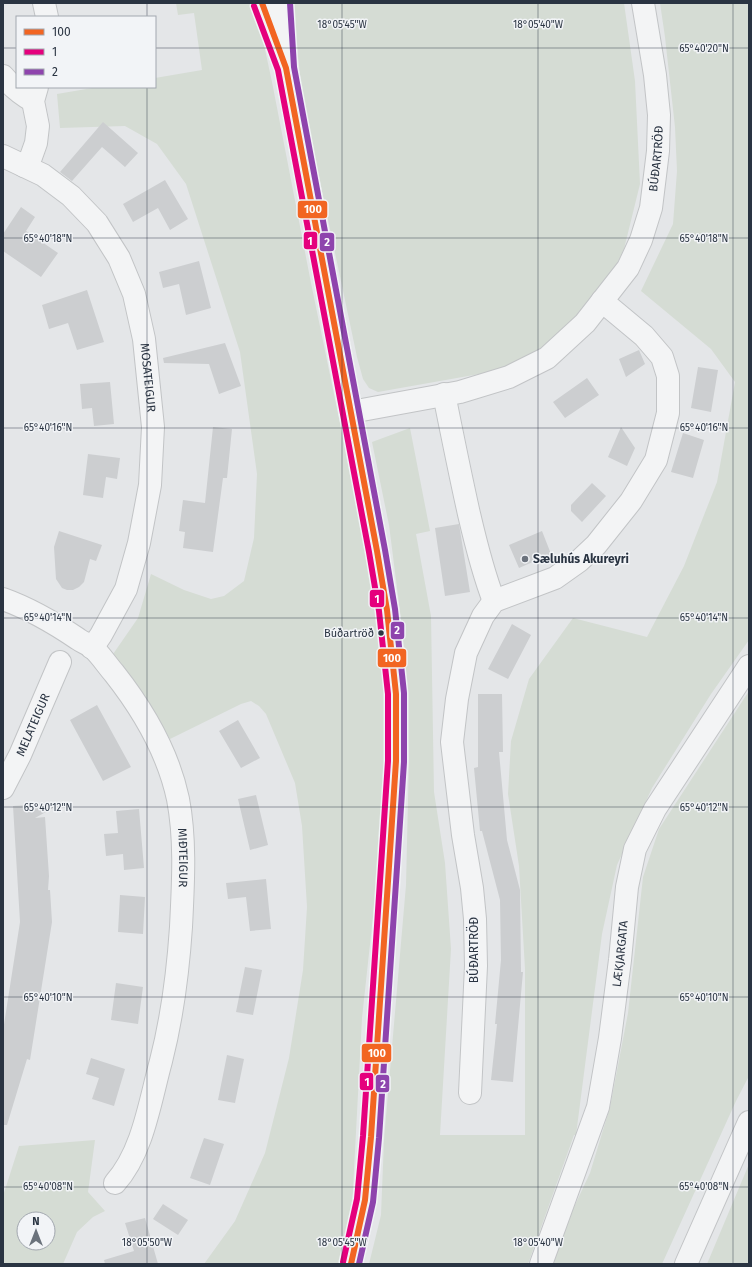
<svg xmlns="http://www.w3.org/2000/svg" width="752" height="1267" viewBox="0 0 752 1267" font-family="'Fira Sans',sans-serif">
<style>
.green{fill:#d5dcd4;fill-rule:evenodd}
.building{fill:#ccced0}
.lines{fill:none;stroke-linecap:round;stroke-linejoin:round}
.minor-casing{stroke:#c2c4c6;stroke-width:24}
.minor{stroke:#f3f4f5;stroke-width:22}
.bus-1-casing{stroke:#f2f4f7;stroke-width:9}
.bus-2-casing{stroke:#f2f4f7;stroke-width:9}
.bus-3-casing{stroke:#f2f4f7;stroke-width:9}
.bus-1{stroke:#f26522;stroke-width:6}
.bus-2{stroke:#e5007d;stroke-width:6}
.bus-3{stroke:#8e44ad;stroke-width:6}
.ticks{fill:none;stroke:#2a3442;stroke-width:1;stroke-opacity:0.45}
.poi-dot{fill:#6b727c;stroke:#f2f4f7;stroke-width:1.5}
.bus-dot{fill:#2a3442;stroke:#f2f4f7;stroke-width:1.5}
.labels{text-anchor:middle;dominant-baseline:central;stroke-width:3;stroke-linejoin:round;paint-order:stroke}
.bus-label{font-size:11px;fill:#2a3442;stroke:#f2f4f7;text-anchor:end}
.street-label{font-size:12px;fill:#2a3442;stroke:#f2f4f7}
.poi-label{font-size:12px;font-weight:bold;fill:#2a3442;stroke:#f2f4f7;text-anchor:start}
.ticks-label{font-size:10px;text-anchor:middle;fill:#2a3442;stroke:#f2f4f7;stroke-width:3;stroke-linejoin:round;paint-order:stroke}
.line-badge{stroke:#f2f4f7;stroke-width:1.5}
.badge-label{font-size:11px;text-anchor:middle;font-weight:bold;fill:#fff}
</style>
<rect width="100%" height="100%" fill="#e4e6e8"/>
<path class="green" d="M176,3H255L272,82L311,283L379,612L385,685L386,796L362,1018L352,1208L340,1264H204L235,1221L265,1153L289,1058L303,970L307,907L302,826L295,783L266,714L259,706L251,701L241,704L170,739L144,696L111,657L138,618L151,574L184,590L211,599L224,596L244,581L254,538L257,474L240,352L186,184L157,144L125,126L60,128L57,94L98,87H155V78L202,70L194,13L178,15Z
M292,3H624L635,81L640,184L624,249L614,270L594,300L550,344L502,370L378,392L369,388L363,379L357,357L303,101Z
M660,3H749V640L711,694L652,788L617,865L602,934L576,1135H574L528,1264H369L381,1215L384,1140L406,885L409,758L403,635L389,525L372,442L410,428L430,531L416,534L431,616L434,792L445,863L451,949L440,1135H525V969L519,866L508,794L511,741L529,679L573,618L647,637L684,566L717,482L735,382L711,349L641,291L673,224L677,171L675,127L665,37Z
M749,691V1076L736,1101L662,1264H549L552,1254L590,1173L610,1107L628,1013L643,877L659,829Z
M95,1140L88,1192L105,1211L93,1217L77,1232L63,1264H3V1196L19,1146ZM24,1219H48V1243H24Z
M749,1164V1264H707Z"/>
<path class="building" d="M103,122L138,153L125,167L102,147L72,181L60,172Z
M165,180L188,219L170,230L158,208L133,222L123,204Z
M21,207L35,217L26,231L58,253L41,277L3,251V234Z
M199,261L211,308L186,315L179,284L163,288L159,272Z
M87,290L104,342L77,350L68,323L49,329L42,305Z
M225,343L241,386L219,394L209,364L164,363L163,358Z
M639,350L645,364L626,377L619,359Z
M698,367L718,370L711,412L691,408Z
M587,378L599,395L565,418L553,402Z
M110,382L114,424L94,426L92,408L82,409L80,384Z
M213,427L232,429L227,478H223L213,552L183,548L185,532L179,531L183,500L205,503Z
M621,427L635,448L627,466L608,457Z
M683,433L704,440L693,478L671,472Z
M88,454L120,458L117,479L106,477L103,498L83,495Z
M592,483L606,496L582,522L571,511V505Z
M459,524L470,592L445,596L435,528Z
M59,531L102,545L96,561L90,559L84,582L79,587L73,590H67L62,588L56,579L54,547Z
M542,531L551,554L519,568L509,545Z
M512,624L531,635L508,679L488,669Z
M478,694H502L503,752H499L507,840L520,890L521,972H523L513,1082L491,1080L497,1024H495L501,960L500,900L482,831H480L474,768L478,767Z
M97,705L131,767L103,781L70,720Z
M238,720L260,758L241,768L219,731Z
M256,795L268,845L250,850L238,799Z
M62,803L35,818L45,817L49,876L48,890H50L52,922L30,1060L27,1059L7,1125H3V1031L20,922L13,806Z
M139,809L144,868L124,870L123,854L106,856L104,834L118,833L116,811Z
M266,879L271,929L250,931L246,897L228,899L226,883Z
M120,895L145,897L143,934L118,932Z
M245,967L262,970L253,1015L236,1012Z
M116,983L143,987L138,1024L111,1020Z
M227,1055L244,1059L235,1103L218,1100Z
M91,1058L125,1069L114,1106L92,1099L99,1078L86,1074Z
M204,1138L224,1144L210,1185L190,1178Z
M163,1204L188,1220L178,1235L153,1219Z
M145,1218L158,1264H105L104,1260L134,1251L125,1223Z"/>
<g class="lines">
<defs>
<g id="minor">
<path d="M44,3L47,17"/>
<path d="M262,3L278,47"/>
<path d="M282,3L286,68L377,551L387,610L396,694V761L371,1137L365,1200L351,1264"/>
<path d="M3,76C12,87 21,94 33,101"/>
<path id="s1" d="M3,156L43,175L71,196L97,223L119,258L134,294L144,339L153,427L150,485L139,543L126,589L101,635L92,648"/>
<path d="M24,166L31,157L36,143L38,126L33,101L37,87"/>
<path d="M444,394C452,434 460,474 469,514C476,544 483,573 494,601"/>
<path id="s2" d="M351,412L460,392L509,377L547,358L585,323L628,268L641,240L651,208L658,151L659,115L655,75L643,3"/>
<path id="s3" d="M3,599C31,609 53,622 78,639C82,642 88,644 92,647C100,654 107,665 114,673C144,711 168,752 178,799C186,841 183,885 181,927C178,972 172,1018 161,1061C150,1101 143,1152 115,1183"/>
<path id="s4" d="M3,788L20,755L60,662"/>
<path d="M470,1093L476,966L475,919L472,888L463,835L452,742L457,699L466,653L483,616L494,601L555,578L579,561L596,545L631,501L656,460L668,413V376L662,357L644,336L602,301"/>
<path id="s5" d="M541,1264L598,1107L610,1038L620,960L627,887L635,849L655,809L749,666"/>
<path d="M686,1264L749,1122"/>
</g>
</defs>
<use href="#minor" class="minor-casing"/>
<use href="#minor" class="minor"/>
<defs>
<path id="bus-1" d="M262,3L286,68L377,551L387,610L396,694V761L371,1137L365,1200L351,1264"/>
<path id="bus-2" d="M254,6L278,70L369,552L379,611L388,694V761L363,1136L357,1199L343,1262"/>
<path id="bus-3" d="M290,3L294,67L385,550L395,609L404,693V762L379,1138L373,1202L359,1264"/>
</defs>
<use href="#bus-1" class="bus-1-casing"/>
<use href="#bus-2" class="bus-2-casing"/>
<use href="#bus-3" class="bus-3-casing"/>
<use href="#bus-1" class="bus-1"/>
<use href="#bus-2" class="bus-2"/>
<use href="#bus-3" class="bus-3"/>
</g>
<path class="ticks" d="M147,3V17M342,3V1264M538,3V1264M733,3V1264M3,48H17M155,48H749M147,87V1264M3,238H749M3,428H749M3,618H749M3,807H749M3,997H749M3,1187H749"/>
<circle class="poi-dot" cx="525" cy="559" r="4"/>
<circle class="bus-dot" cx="381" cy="633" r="3.5"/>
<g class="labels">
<g class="bus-label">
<text x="374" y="633">Búðartröð</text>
</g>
<g class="street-label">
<text stroke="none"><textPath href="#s2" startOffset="440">BÚÐARTRÖÐ</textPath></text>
<text stroke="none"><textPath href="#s1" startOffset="282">MOSATEIGUR</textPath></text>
<text stroke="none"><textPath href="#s4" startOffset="70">MELATEIGUR</textPath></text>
<text stroke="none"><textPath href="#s3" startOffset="337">MIÐTEIGUR</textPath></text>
<text transform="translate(474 950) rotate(-90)">BÚÐARTRÖÐ</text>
<text stroke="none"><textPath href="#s5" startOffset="322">LÆKJARGATA</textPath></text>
</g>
<g class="poi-label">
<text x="533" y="559">Sæluhús Akureyri</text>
</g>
</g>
<g class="ticks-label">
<text x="342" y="28">18°05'45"W</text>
<text x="538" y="28">18°05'40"W</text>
<text x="704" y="52">65°40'20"N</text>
<text x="48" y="242">65°40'18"N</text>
<text x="704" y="242">65°40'18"N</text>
<text x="48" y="431">65°40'16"N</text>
<text x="704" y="431">65°40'16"N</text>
<text x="48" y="621">65°40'14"N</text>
<text x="704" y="621">65°40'14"N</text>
<text x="48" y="811">65°40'12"N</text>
<text x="704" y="811">65°40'12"N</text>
<text x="48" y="1001">65°40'10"N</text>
<text x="704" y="1001">65°40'10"N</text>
<text x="48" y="1190">65°40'08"N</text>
<text x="704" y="1190">65°40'08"N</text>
<text x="147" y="1246">18°05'50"W</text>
<text x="342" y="1246">18°05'45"W</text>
<text x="538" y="1246">18°05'40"W</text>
</g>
<g class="line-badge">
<rect x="297" y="200" width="31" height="19" rx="4" fill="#f26522"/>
<rect x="303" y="231" width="15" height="19" rx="4" fill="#e5007d"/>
<rect x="319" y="232" width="16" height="20" rx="4" fill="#8e44ad"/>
<rect x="369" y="589" width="16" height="19" rx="4" fill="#e5007d"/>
<rect x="390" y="621" width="15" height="19" rx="4" fill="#8e44ad"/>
<rect x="377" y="648" width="30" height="20" rx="4" fill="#f26522"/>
<rect x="361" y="1043" width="31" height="20" rx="4" fill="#f26522"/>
<rect x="359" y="1072" width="15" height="19" rx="4" fill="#e5007d"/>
<rect x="375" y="1074" width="15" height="19" rx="4" fill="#8e44ad"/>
</g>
<g class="badge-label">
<text x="313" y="213">100</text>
<text x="310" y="245">1</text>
<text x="327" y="246">2</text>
<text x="377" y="603">1</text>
<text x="397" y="634">2</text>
<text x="392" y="662">100</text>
<text x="377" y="1057">100</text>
<text x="367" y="1086">1</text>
<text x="383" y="1088">2</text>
</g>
<rect width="752" height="1267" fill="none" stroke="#2a3442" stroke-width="8"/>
<rect x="16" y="16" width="140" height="72" fill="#f2f4f7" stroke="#a2a7af"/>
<rect x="24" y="29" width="20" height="6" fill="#f26522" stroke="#a2a7af"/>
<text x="52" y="36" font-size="12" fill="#2a3442">100</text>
<rect x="24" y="49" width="20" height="6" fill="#e5007d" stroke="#a2a7af"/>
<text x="52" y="56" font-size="12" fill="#2a3442">1</text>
<rect x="24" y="69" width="20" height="6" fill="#8e44ad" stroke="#a2a7af"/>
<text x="52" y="76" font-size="12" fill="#2a3442">2</text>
<g transform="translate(36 1231)"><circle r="19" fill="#f2f4f7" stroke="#a2a7af"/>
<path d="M0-3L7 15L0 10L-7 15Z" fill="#6b727c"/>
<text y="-6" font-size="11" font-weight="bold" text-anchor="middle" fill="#2a3442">N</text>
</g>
</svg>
